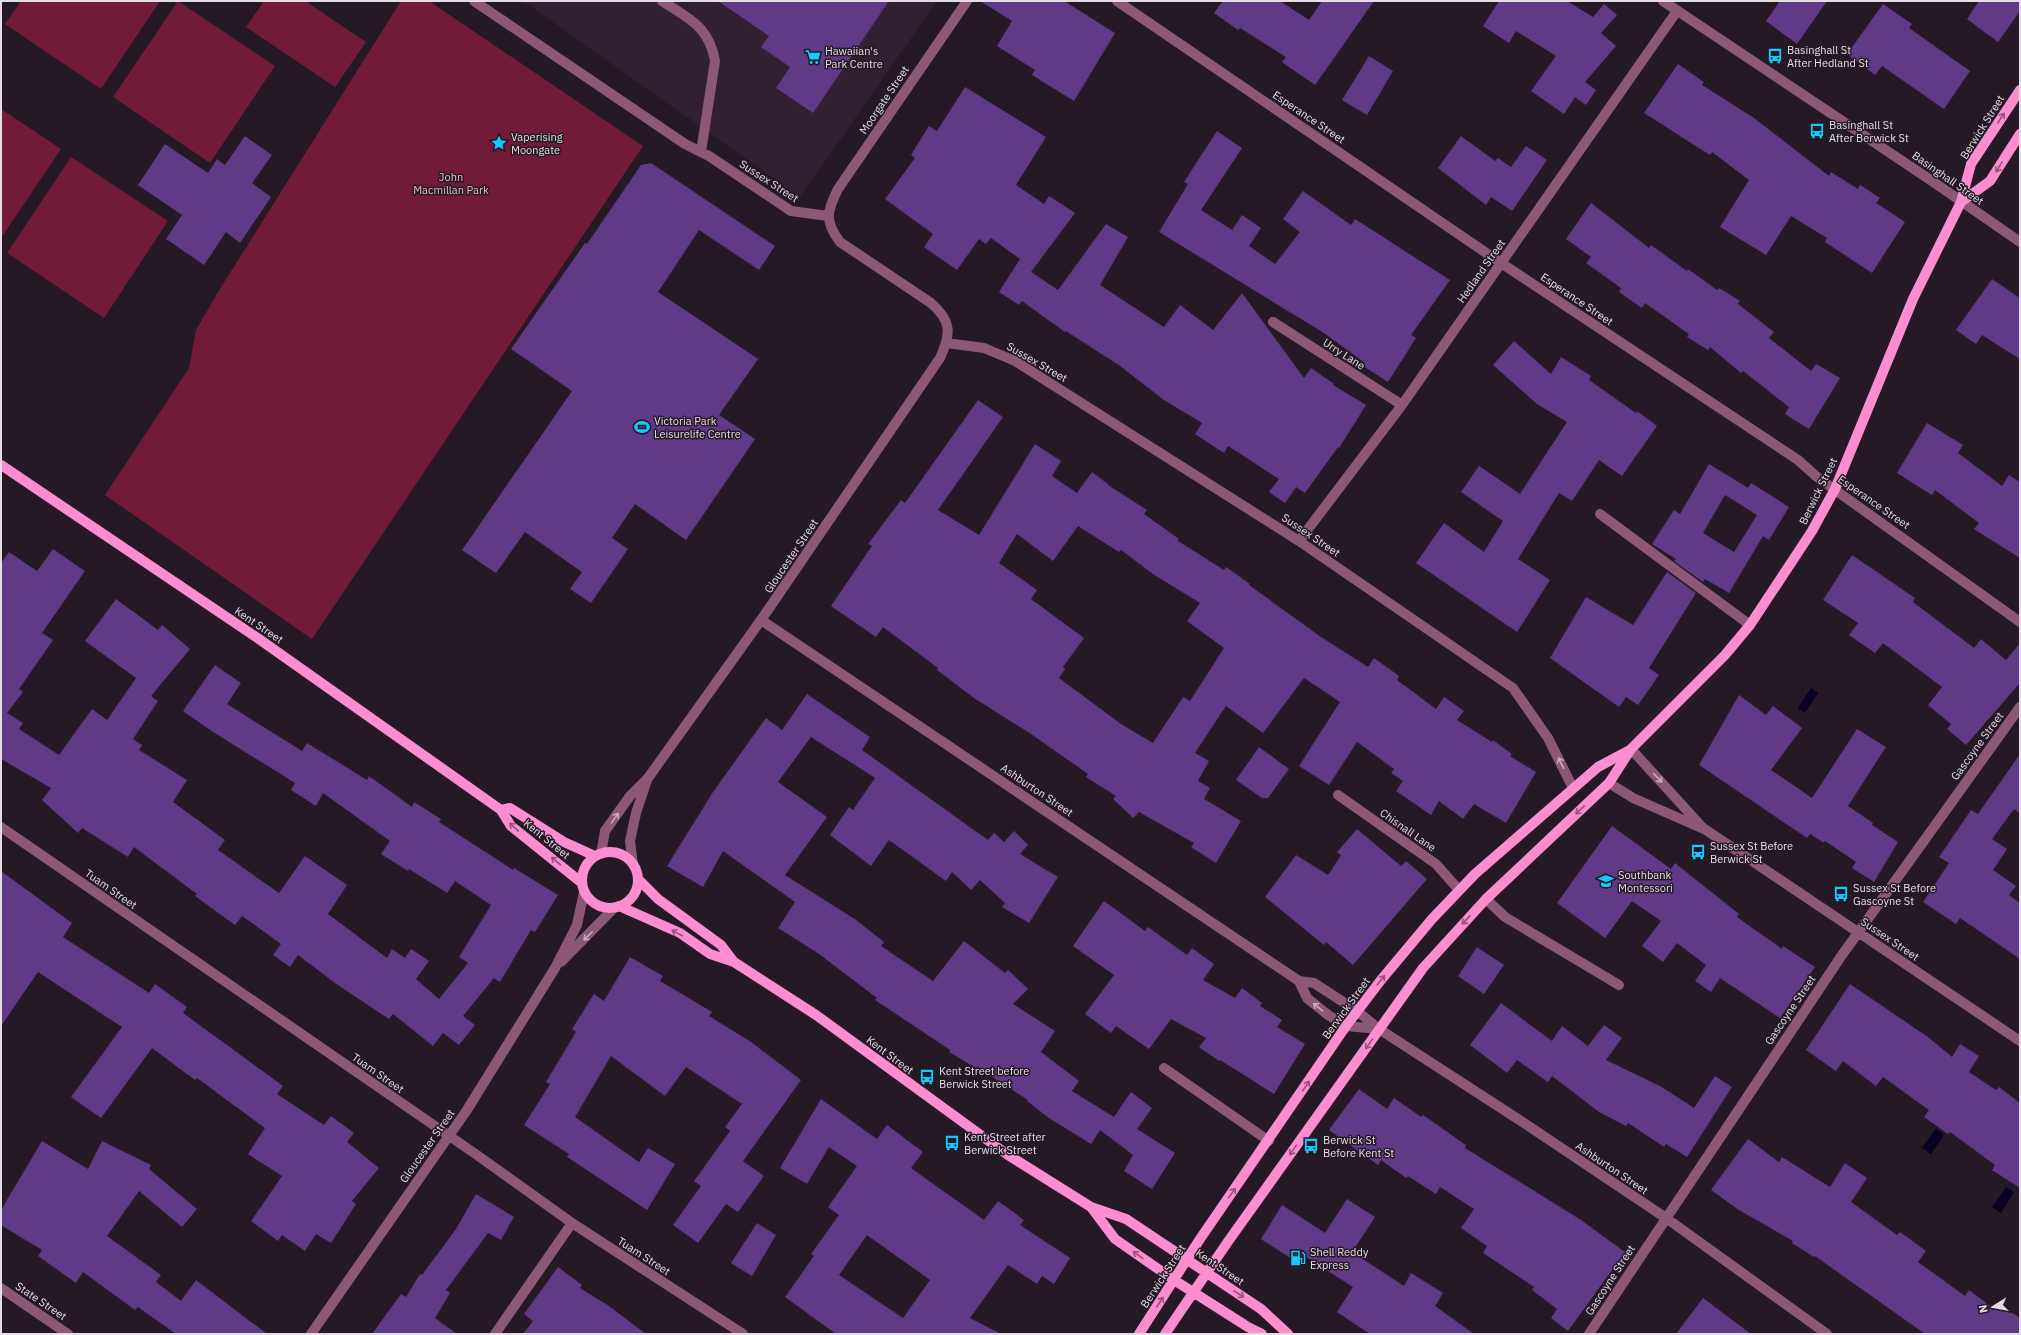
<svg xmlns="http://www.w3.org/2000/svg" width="2021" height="1335" viewBox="0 0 2021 1335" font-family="'IBM Plex Sans',sans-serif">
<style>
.built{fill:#312031}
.green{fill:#721b38}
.water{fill:#070023}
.building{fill:#603a86;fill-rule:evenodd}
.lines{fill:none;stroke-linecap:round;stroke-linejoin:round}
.minor{stroke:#8d5776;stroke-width:10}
.major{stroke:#fe8dd0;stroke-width:10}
.oneway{stroke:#92537b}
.oneway2{stroke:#c6aebe}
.labels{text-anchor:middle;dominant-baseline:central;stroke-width:3;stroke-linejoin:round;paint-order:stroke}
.poi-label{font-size:11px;fill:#e5dde5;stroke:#251926;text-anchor:start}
.street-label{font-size:11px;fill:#e5dde5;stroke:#251926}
.park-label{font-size:11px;fill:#f1bdc7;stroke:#251926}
</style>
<rect width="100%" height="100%" fill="#251926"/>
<path class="built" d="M523,1H937L800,197Z"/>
<path class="green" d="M21,1H160L101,89L5,24Z
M178,1L275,66L210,163L113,97Z
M264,1H305L366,42L335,87L246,27Z
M401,1H429L643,146L312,639L105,495L189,368L196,330L218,292Z
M1,109L61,149L1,238Z
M71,157L168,221L104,318L7,253Z"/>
<path class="water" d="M1811,688L1818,693L1805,713L1798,708Z
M1936,1128L1944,1135L1931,1154L1922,1148Z
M2006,1187L2014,1192L2001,1213L1992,1207Z"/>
<path class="building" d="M718,1H889L813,113L776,88L790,67L761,47L769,36Z
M980,1H1064L1115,33L1074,101L1032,75L1035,70L997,46L1012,21Z
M1223,1H1280L1309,20L1322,1H1374L1315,85L1282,62L1286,57L1240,28L1238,30L1214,13Z
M1499,1H1567L1593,17L1604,4L1617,15L1601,33L1616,46L1585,82L1596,90L1586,105L1575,97L1564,114L1531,91L1556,56L1516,31L1509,43L1483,26Z
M1780,1H1827L1797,44L1766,21Z
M1979,1H2020V11L1998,42L1967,19Z
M1883,4L1912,24L1909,28L1970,71L1944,109L1882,66L1875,75L1847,54Z
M1369,56L1393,71L1367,115L1342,100Z
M1678,64L1704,82L1702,85L1754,118L1829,176L1831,172L1858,189L1860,185L1880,198L1876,203L1905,222L1872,273L1825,242L1827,238L1791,216L1766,255L1720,227L1749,180L1712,152L1710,155L1644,113Z
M965,87L1046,137L1016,185L1044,204L1049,196L1075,213L1031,272L1058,290L1106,224L1128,237L1100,285L1164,327L1180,305L1213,330L1242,293L1304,378L1311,368L1334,384L1333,385L1366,405L1339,448L1338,447L1305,493L1296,487L1285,503L1269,492L1279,479L1228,446L1224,453L1195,434L1202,423L1164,400L1120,366L1066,331L1065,332L1022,301L1019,305L999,292L1020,259L991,238L986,244L979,239L957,270L924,247L933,234L885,199L915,158L911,155L929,126L937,131Z
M1217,131L1242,148L1201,210L1232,230L1242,215L1261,228L1249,246L1275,264L1300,232L1283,219L1303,191L1351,225L1355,219L1450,280L1411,335L1416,338L1388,382L1363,366L1365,363L1324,333L1159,232L1188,184L1184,182Z
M245,136L272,155L252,183L271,197L240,243L226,232L204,265L166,239L182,215L138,185L165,144L208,173L217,159L225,165Z
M1461,136L1495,161L1498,158L1511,167L1526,146L1547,160L1512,211L1491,197L1486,205L1438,168Z
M651,163L775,246L759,270L699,230L658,292L758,359L719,415L755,439L686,540L635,504L612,538L628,549L591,603L570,589L582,572L525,532L496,573L462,550L572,391L511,349L585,243L587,244L641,165Z
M1591,203L1649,248L1651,245L1687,271L1688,269L1717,290L1719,288L1740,301L1738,304L1774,332L1769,338L1811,371L1816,364L1840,378L1809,429L1785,414L1789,407L1743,371L1741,373L1710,347L1708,350L1687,337L1689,334L1645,303L1642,308L1619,292L1621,288L1586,263L1591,257L1566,239Z
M1992,279L2020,298V359L1982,335L1976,344L1956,330Z
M1514,341L1551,374L1561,357L1591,376L1589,380L1636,413L1637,411L1657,426L1622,476L1599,460L1572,501L1559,493L1518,559L1550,580L1517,632L1416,563L1444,523L1484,552L1503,521L1461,492L1479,466L1520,494L1567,422L1537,404L1493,365Z
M978,400L1003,417L938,510L979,535L1035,444L1061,461L1052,476L1077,493L1092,472L1108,484V485L1147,510L1144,514L1179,539L1178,541L1224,570L1226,567L1250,584L1249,585L1321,637L1368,667L1374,658L1399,676L1397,680L1436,709L1444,697L1464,711L1457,720L1492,742L1493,740L1512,754L1510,756L1536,772L1506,823L1474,804L1463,819L1439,801L1431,815L1396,791L1403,781L1391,773L1394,769L1357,742L1329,785L1299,766L1340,702L1304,678L1263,733L1226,706L1195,753L1209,761L1198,781L1210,788L1204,799L1241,821L1216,863L1191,847L1194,843L1139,812L1133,818L1113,799L1116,796L1086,777L1088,774L1034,736L974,698L937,670L938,668L883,627L876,637L831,606L872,546L868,544L901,500L905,503ZM1078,526L1119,552L1121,550L1153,574L1200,603L1187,621L1224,648L1190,701L1183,697L1153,743L1121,724L1059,678L1065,669L1063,667L1084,638L1031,599L1037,590L999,563L1017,534L1053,561Z
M1927,423L1963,445L1958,453L2002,486L2009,475L2020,482V558L1974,529L1979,523L1935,490L1932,495L1897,473Z
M1709,464L1748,488L1751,483L1789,507L1769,540L1763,536L1729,593L1705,579L1703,582L1674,561L1676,559L1652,544L1674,510L1680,514ZM1725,495L1757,515L1734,552L1703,533Z
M53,549L85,571L42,633L53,640L19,689L23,692L7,713L23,723L19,729L59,755L92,709L107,720L136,678L85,641L116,599L158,630L162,625L190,649L151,696L158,701L133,739L142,745L139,750L187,780L173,802L225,840L218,850L279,893L305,856L347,885L328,914L387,958L392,949L405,958L411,949L429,961L416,979L439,999L468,963L459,957L491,905L455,881L447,893L409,869L408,871L381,854L390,841L323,793L316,806L291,790L295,783L213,732L183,711L215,665L241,683L227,704L302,751L307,743L367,780L369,776L412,807L414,802L441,819L439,822L513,870L514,868L558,895L535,932L531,930L500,982L494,978L463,1016L475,1025L459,1045L443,1033L433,1046L393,1014L389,1019L335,983L298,955L290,967L273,955L281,944L242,916L235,925L195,896L197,894L134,847L128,857L82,828L78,833L42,800L51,788L1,759V563L9,552L37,571Z
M1852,555L1915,598L1913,602L1974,648L1981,639L2006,660L2020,643V683L1966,745L1947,729L1951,724L1928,705L1942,687L1883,643L1875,653L1849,635L1858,623L1823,600Z
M1667,572L1696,593L1649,668L1659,675L1638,705L1626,697L1619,707L1550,658L1586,597L1633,625Z
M807,694L870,737L862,750L988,840L994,833L1004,842L1014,831L1028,845L1020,854L1058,877L1029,923L1002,907L1005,903L980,880L971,890L952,872L946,881L889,840L871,866L830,835L849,807L853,810L875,778L811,737L778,782L827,817L785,875L856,920L884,942L881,946L933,981L964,941L1005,973L1008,970L1028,989L1013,1004L1055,1031L1041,1052L1079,1081L1072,1091L1114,1117L1131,1092L1152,1108L1137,1129L1175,1153L1152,1189L1124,1171L1133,1155L1100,1130L1091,1144L1049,1118L1027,1101L1028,1100L977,1067L976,1068L949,1052L950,1050L875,1000L877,998L819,954L778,928L795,902L723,851L703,887L667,866L713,792L766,718L782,730Z
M1739,695L1766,715L1773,706L1802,728L1771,770L1812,798L1857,729L1886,747L1848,806L1873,823L1872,825L1898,842L1874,882L1852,868L1856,862L1825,841L1824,843L1810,834L1807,838L1699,765Z
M1259,747L1289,769L1268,798H1262L1236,780Z
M2020,754V813L2014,809L1992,839L2007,849L1993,870L2016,886L2009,895L2020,903V959L1960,918L1956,924L1923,902L1949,863L1939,857L1971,810L1978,814Z
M1612,826L1671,869L1675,863L1739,914L1737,917L1782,949L1783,946L1815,967L1780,1018L1720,978L1711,992L1695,981L1706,965L1677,943L1663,962L1642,946L1661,921L1632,901L1605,938L1557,903Z
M1357,829L1401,866L1406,861L1427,879L1353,965L1326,942L1324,945L1265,897L1296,855L1328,875L1341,855L1337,852Z
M1,871L72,923L63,937L149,993L155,984L187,1007L183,1013L283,1086L277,1094L324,1125L331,1116L354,1133L347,1142L379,1168L352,1201L356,1204L331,1243L316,1234L305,1251L282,1235L278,1241L251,1221L282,1176L248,1154L265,1128L197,1078L195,1080L152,1048L101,1118L71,1097L122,1027L38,972L1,1026Z
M1104,901L1145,931L1148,927L1187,955L1192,948L1214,964L1203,980L1235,998L1242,988L1262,1003L1260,1006L1282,1020L1277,1027L1305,1044L1274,1094L1220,1060L1219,1061L1199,1047L1206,1038L1171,1019L1149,1049L1116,1026L1111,1033L1085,1014L1114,975L1073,946Z
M1477,947L1504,965L1484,994L1458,976Z
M630,957L663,976L660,981L712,1012L709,1016L751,1042L801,1080L743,1161L764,1176L738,1212L726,1204L698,1243L673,1225L701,1186L694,1181L730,1131L725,1127L742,1104L686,1067L665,1096L611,1056L575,1117L639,1162L648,1148L675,1164L647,1210L567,1157L569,1154L524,1125L550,1084L546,1082L576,1032L572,1029L594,994L604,1001Z
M1850,984L1928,1037L1952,1057L1960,1044L1979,1056L1969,1072L1996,1090L1999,1087L2020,1103V1188L1992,1170L1995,1165L1950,1132L1948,1134L1924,1117L1929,1110L1883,1077L1876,1086L1843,1061L1836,1071L1806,1050Z
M1501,1003L1552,1041L1562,1026L1588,1046L1604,1025L1622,1038L1606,1060L1660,1086L1694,1108L1715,1076L1732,1087L1687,1157L1666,1144L1664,1147L1628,1123L1626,1126L1599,1112L1552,1076L1548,1082L1517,1060L1507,1073L1470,1045Z
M1359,1089L1387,1109L1394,1098L1421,1117L1423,1115L1466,1145L1465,1148L1581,1220L1625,1252L1568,1331L1551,1318L1557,1309L1532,1290L1534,1287L1483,1253L1487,1246L1461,1228L1474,1209L1440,1187L1436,1194L1408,1176L1406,1178L1381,1160L1378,1165L1329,1130Z
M821,1099L877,1139L887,1125L923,1152L911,1168L984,1220L998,1201L1024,1220L1020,1225L1070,1258L1054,1284L1042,1276L1037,1284L1008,1265L970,1318L1001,1334H836L785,1297L814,1256L811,1254L839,1215L828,1207L857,1166L829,1147L807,1184L780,1168ZM867,1235L930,1280L903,1318L839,1275Z
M1748,1139L1779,1162L1782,1157L1830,1187L1845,1163L1867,1178L1851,1202L1897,1235L1900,1232L1926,1251L1918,1262L1965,1296L1969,1290L1993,1308L1997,1302L2020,1318V1334H1925L1815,1256L1814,1257L1792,1243L1793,1241L1739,1210L1711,1190Z
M42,1141L88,1169L102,1141L151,1165L149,1169L197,1209L182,1227L139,1191L107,1236L161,1275L156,1282L181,1301L196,1280L267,1334H176L138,1307L135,1310L83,1272L76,1283L38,1256L42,1250L1,1225V1210Z
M476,1194L514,1217L501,1240L488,1233L446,1290L450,1293L435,1318L457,1334H372L401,1294L406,1297L420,1274L422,1275L456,1229Z
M1347,1199L1375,1217L1352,1252L1404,1286L1411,1273L1443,1293L1435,1306L1474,1334H1370L1337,1312L1353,1287L1306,1257L1301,1265L1261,1239L1282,1205L1325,1233Z
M757,1223L776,1235L752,1276L731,1263Z
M558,1267L582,1285L580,1288L609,1306L646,1334H523L533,1321L524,1314Z
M1703,1298L1751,1334H1676Z"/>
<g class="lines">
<path class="minor" d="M474,1L685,144L709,156L791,211L828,216
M662,1C689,19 709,26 715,61L701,152
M1117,1L1501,263L1798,460L1817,477L2020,622
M1663,1L1932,181L2020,242
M1273,322L1402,405
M947,343L984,348L1015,361L1299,541L1513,688L1548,738L1573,788
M1600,514L1750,625
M1299,541L1402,405L1677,11
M761,620L1299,981L1314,983L1357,1011L1379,1029L1521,1121L1666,1218L1827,1334
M1631,749L1703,828
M1609,783L1633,798L1706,830L2020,1041
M1338,795L1436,864L1459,890
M1,827L477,1155L572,1223L743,1334
M601,854L605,831L630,796L648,778L761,620L940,358C951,334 952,321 931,303L840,242C824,221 827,211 838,189L967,1
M633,865L630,841L636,813L647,780
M1486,899L1505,917L1619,985
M561,962L615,907
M1299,981L1307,998L1328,1015L1346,1026L1379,1029
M1164,1068L1269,1141
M1,1288L68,1334
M311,1334L467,1110L555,968L577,925L584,892
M495,1334L572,1223
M1589,1334L1842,955L2020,707"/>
<path class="major" d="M1961,202L1990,181L2020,134
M1,465L259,639L501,810L511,826L582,883
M501,810L510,808L564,842L595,856
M582 880a28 28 0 1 1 56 0a28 28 0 1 1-56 0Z
M638,879L658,899L721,945L734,962
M619,906L680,933L710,954L734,962L816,1015L1008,1155L1091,1207L1126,1219L1261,1309L1288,1334
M1091,1207L1115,1239L1174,1280L1248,1327L1262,1334
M1139,1334L1200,1239L1346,1026L1381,980L1432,919L1475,874L1598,767L1630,750
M1165,1334L1227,1243L1423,968L1486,899L1609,783L1631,749L1725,655L1750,625L1812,531L1835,489L1913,299L1961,202L1971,164L2020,90"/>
</g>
<defs><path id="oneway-shaft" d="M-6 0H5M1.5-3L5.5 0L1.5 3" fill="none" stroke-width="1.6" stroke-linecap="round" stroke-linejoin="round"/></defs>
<g class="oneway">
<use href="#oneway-shaft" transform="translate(2001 118) rotate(-56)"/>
<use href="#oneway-shaft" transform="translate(1999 167) rotate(121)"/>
<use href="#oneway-shaft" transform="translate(1580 810) rotate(137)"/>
<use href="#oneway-shaft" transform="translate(514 827) rotate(-137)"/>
<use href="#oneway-shaft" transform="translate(556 861) rotate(-140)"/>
<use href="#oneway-shaft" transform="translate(1466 920) rotate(133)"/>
<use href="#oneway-shaft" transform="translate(677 933) rotate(-152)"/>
<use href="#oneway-shaft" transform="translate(1381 980) rotate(-51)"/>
<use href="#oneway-shaft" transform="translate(1369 1044) rotate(125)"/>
<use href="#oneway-shaft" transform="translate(1306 1086) rotate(-56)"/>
<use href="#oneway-shaft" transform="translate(1293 1150) rotate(125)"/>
<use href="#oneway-shaft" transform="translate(1232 1193) rotate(-55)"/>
<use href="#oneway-shaft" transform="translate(1138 1255) rotate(-145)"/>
<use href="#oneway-shaft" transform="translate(1239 1294) rotate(33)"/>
<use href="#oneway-shaft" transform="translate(1160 1302) rotate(-57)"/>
</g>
<g class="oneway2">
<use href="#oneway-shaft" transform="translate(1561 763) rotate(-116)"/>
<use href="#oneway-shaft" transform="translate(1658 778) rotate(46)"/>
<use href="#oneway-shaft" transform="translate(615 818) rotate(-55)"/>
<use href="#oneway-shaft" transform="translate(588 936) rotate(135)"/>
<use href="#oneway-shaft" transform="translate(1318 1007) rotate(-140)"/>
</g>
<defs>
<symbol id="bus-bare" viewBox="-9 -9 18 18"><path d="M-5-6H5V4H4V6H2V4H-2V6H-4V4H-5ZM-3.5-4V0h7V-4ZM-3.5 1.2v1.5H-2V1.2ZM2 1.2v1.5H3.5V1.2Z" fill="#12cafb" stroke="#251926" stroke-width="2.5" paint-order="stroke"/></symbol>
<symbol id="supermarket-bare" viewBox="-9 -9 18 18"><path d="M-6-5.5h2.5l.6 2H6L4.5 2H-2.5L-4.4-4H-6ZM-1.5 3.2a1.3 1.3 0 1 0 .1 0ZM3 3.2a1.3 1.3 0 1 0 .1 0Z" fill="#12cafb" stroke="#251926" stroke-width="2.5" paint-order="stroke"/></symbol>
<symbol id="sight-bare" viewBox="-9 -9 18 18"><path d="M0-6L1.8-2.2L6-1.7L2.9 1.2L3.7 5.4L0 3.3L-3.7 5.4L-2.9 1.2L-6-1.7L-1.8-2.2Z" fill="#12cafb" stroke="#251926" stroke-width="2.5" paint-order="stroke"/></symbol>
<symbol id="stadium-bare" viewBox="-9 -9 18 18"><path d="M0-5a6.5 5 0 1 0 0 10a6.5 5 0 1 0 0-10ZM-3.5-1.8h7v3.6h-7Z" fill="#12cafb" stroke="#251926" stroke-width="2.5" paint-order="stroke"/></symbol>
<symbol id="school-bare" viewBox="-9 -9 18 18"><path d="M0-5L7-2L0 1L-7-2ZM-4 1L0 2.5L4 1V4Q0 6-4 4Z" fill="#12cafb" stroke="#251926" stroke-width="2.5" paint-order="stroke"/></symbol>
<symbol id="fuel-bare" viewBox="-9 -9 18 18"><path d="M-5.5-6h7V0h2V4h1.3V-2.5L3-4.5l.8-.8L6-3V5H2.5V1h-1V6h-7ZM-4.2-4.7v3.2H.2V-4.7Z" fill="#12cafb" stroke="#251926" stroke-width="2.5" paint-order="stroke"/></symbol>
</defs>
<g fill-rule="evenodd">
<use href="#bus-bare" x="1764" y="45" width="22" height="22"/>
<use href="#supermarket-bare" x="802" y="46" width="22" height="22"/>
<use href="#bus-bare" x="1806" y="120" width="22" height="22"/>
<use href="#sight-bare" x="488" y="132" width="22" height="22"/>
<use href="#stadium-bare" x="631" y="416" width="22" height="22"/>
<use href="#bus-bare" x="1687" y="841" width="22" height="22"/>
<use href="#school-bare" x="1595" y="870" width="22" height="22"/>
<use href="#bus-bare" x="1830" y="883" width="22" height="22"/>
<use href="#bus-bare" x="916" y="1066" width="22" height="22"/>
<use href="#bus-bare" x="941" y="1132" width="22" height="22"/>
<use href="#bus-bare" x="1300" y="1135" width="22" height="22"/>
<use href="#fuel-bare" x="1287" y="1247" width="22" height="22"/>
</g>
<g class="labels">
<g class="poi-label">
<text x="1787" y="50">Basinghall St<tspan x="1787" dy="13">After Hedland St</tspan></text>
<text x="825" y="51">Hawaiian's<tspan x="825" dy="13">Park Centre</tspan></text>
<text x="1829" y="125">Basinghall St<tspan x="1829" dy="13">After Berwick St</tspan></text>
<text x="511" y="137">Vaperising<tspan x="511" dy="13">Moongate</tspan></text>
<text x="654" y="421">Victoria Park<tspan x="654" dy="13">Leisurelife Centre</tspan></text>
<text x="1710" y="846">Sussex St Before<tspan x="1710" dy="13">Berwick St</tspan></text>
<text x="1618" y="875">Southbank<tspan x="1618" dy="13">Montessori</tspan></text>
<text x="1853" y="888">Sussex St Before<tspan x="1853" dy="13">Gascoyne St</tspan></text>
<text x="939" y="1071">Kent Street before<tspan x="939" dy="13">Berwick Street</tspan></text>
<text x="964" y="1137">Kent Street after<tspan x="964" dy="13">Berwick Street</tspan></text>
<text x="1323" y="1140">Berwick St<tspan x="1323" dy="13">Before Kent St</tspan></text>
<text x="1310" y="1252">Shell Reddy<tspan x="1310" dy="13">Express</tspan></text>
</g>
<g class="street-label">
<text transform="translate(884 100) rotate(-56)">Moorgate Street</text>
<text transform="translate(1309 117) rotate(34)">Esperance Street</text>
<text transform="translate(1982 127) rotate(-58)">Berwick Street</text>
<text transform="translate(1948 178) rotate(35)">Basinghall Street</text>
<text transform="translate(769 181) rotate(33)">Sussex Street</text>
<text transform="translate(1481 271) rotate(-55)">Hedland Street</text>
<text transform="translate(1577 299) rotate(34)">Esperance Street</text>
<text transform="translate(1344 354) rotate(33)">Urry Lane</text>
<text transform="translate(1037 362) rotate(30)">Sussex Street</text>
<text transform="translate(1818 491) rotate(-64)">Berwick Street</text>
<text transform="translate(1874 502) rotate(35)">Esperance Street</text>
<text transform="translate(1311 535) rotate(34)">Sussex Street</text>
<text transform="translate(791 556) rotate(-56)">Gloucester Street</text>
<text transform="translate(259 625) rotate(34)">Kent Street</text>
<text transform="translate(1977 746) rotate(-54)">Gascoyne Street</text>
<text transform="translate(1037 790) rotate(34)">Ashburton Street</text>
<text transform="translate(1408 830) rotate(35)">Chisnall Lane</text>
<text transform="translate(547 839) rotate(39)">Kent Street</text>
<text transform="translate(111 889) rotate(35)">Tuam Street</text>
<text transform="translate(1890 939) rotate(34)">Sussex Street</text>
<text transform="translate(1346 1008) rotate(-54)">Berwick Street</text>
<text transform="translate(1790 1010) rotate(-56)">Gascoyne Street</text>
<text transform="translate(890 1055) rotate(37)">Kent Street</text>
<text transform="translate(378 1073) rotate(35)">Tuam Street</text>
<text transform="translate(427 1146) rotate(-55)">Gloucester Street</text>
<text transform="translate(1612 1168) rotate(34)">Ashburton Street</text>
<text transform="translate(644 1256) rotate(33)">Tuam Street</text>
<text transform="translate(1220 1267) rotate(34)">Kent Street</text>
<text transform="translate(1163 1276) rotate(-57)">Berwick Street</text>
<text transform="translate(1610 1280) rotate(-57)">Gascoyne Street</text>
<text transform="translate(41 1301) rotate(34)">State Street</text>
</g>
<g class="park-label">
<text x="451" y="177">John<tspan x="451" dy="13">Macmillan Park</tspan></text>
</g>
</g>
<rect width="2021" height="1335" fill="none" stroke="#e5dde5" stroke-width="4"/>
<g transform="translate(1993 1307) rotate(259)" stroke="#251926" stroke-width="3" paint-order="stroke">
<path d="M0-3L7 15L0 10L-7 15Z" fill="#e5dde5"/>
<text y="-6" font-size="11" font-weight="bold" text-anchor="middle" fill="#e5dde5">N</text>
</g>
</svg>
